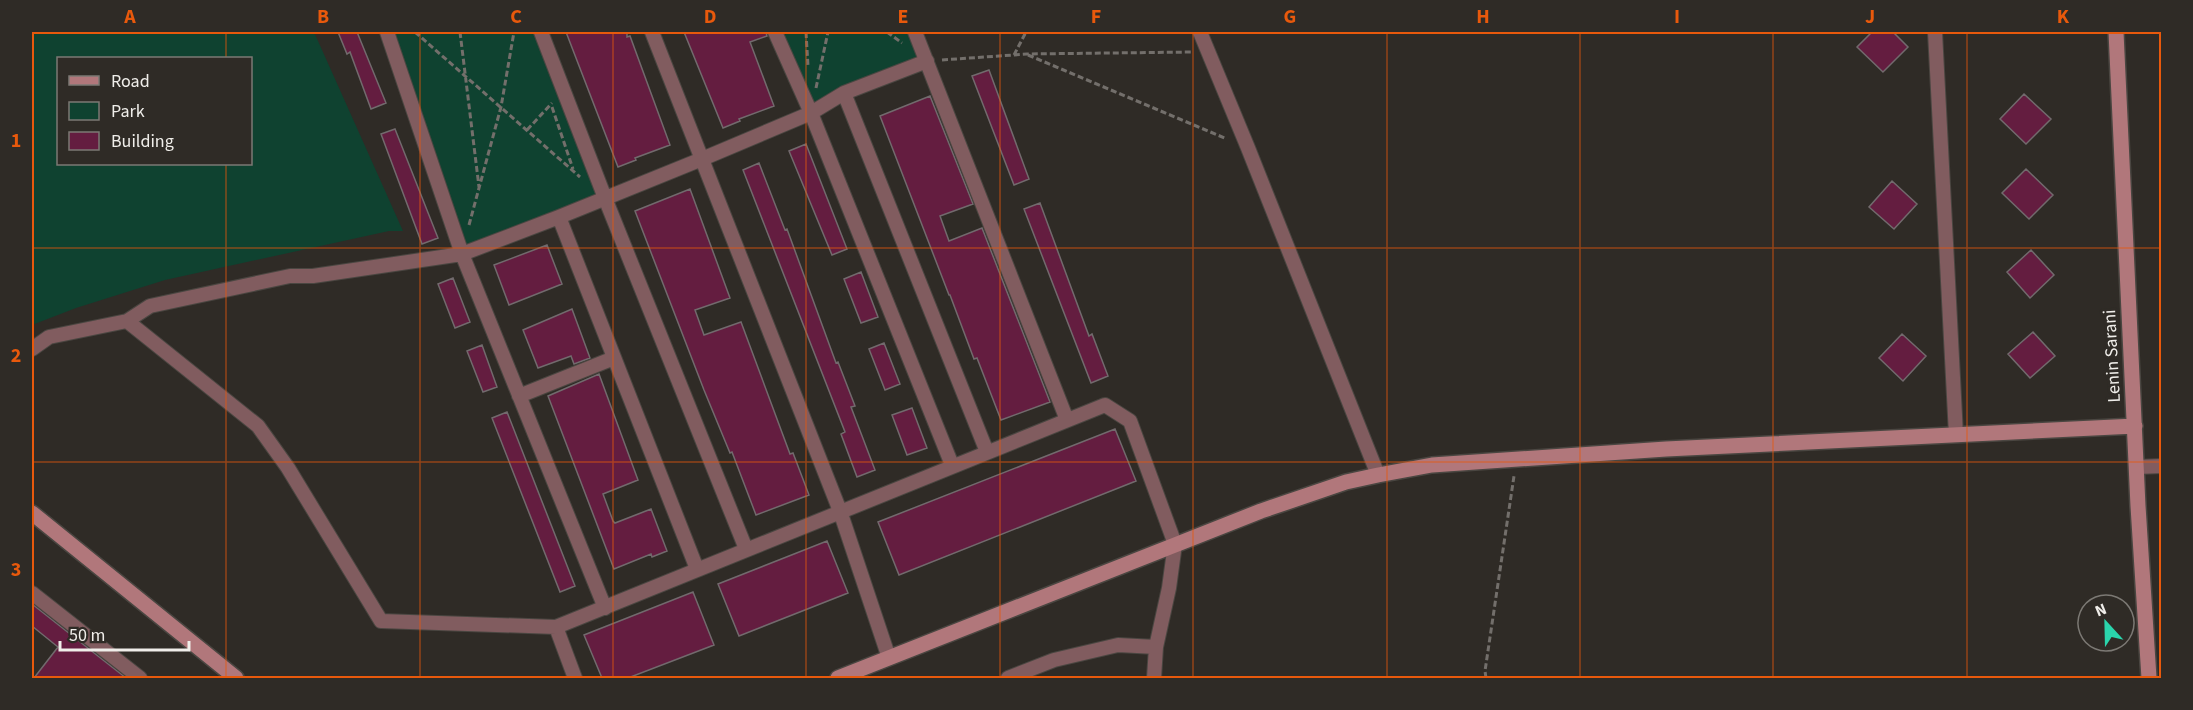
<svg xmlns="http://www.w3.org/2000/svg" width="2193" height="710" viewBox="0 0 2193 710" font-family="'Source Sans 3',sans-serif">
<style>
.green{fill:#0f4230;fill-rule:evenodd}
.building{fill:#641d40;stroke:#726a6d;stroke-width:1.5}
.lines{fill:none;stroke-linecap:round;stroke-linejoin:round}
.street-casing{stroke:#4a4641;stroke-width:16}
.secondary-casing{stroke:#4a4641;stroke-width:18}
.path{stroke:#736f6b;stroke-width:3;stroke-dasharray:6 3;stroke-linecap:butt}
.street{stroke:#815c5f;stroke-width:14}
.secondary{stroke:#b1777b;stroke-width:15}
.grid{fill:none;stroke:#e8590c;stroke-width:1.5;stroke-opacity:0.55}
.labels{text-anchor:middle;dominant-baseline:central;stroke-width:6;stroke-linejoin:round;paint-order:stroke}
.street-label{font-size:18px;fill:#f0eeea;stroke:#2f2b26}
.neatline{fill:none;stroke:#e8590c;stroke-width:2}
.grid-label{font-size:20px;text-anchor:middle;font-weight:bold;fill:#e8590c}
</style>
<rect width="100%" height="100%" fill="#2f2b26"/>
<path class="green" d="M32,32H314L403,231H389L165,280L76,308L32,325ZM58,58H250V164H58Z
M387,32H541L605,198L462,254Z
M775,32H915L927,61L811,113Z"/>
<path class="building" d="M338,32H357L386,103L371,109L350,52L347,54Z
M566,32H627V37L630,36L670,145L635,158L636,160L618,167Z
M684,32H766L767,36L750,42L774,106L739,119L740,121L723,128Z
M1872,32H1893L1908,47L1883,72L1857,47Z
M989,70L1029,179L1014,185L972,76Z
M2024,94L2051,119L2026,144L2000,119Z
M930,96L973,204L940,216L949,241L982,228L1050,402L1001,420L977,358L974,359L950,295H949L880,116Z
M395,129L438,238L422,244L381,134Z
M806,144L847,249L832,255L789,151Z
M759,163L785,230L787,229L836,363L838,362L855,406L851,407L875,470L857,477L841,434L845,432L743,170Z
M2026,169L2053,195L2029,219L2002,193Z
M1892,181L1917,204L1894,229L1869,207Z
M690,189L730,298L695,310L704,335L741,322L790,454L793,453L809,495L756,515L732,452L730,453L704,390L635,211Z
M1040,203L1089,336L1092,334L1108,376L1091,383L1024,209Z
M547,245L562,284L509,305L494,265Z
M2031,250L2054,275L2030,298L2007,272Z
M861,272L878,317L861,323L844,279Z
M453,278L470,322L455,328L438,284Z
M572,309L590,358L574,364L571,356L538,368L523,330Z
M2033,332L2055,356L2030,378L2008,354Z
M1902,334L1926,356L1903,381L1879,358Z
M884,343L900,384L885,390L869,349Z
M482,345L497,387L483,392L467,351Z
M599,374L638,480L603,494L613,521L615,523L651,509L667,551L652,557L651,554L614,569L548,396Z
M912,408L927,448L907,455L892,415Z
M507,412L575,586L560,592L492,418Z
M1115,429L1136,481L899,575L878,522Z
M827,541L848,593L739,636L718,584Z
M693,592L714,645L628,678H602L584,635Z
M32,604L103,660L126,678H34L58,647L32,626Z"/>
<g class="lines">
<defs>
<path id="street" d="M387,32L462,254L605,608
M541,32L605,198L746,549
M652,32L840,511L889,658
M775,32L811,113L952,465
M915,32L1067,420
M1200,32L1248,148L1378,475
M1935,32L1956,435
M927,61L844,93L811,113L702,159L559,217L462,254L313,276H290L150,306L127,321L258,426L288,468L381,621L556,627L1105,405L1130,421L1175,544L1169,588L1156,647L1154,678
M844,93L987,452
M559,217L697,569
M32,349L49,337L127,321
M519,396L614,358
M2137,467L2162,466
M32,593L140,678
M556,627L575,678
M1008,678L1054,660L1118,645L1156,647"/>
<path id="secondary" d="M2116,32L2138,506L2149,678
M32,513L236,678
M838,678L1261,511L1346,482L1378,475L1432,465L1666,449L2135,426"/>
</defs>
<use href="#street" class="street-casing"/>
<use href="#secondary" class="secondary-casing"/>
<path class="path" d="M415,32L580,177
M460,32L479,187
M806,32L808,66
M887,32L902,43
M1014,55L1026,32
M1028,55L1227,139
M942,60L1027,54L1193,52
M816,88L828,32
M552,107L573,169
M527,130L552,103
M469,225L501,107L514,32
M1486,678L1485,671L1514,476"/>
<use href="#street" class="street"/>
<use href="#secondary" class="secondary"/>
</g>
<path class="grid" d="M226,32V58M420,32V678M613,32V678M806,32V678M1000,32V678M1193,32V678M1387,32V678M1580,32V678M1773,32V678M1967,32V678M226,164V678M32,248H2162M32,462H2162"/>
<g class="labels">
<g class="street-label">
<text transform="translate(2112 356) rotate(-93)">Lenin Sarani</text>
</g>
</g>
<rect width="2193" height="710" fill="none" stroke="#2f2b26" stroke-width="66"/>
<rect x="57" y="57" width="195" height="108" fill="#2f2b26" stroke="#7c7974" stroke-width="1.5"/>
<rect x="69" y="76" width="30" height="9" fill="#b1777b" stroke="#7c7974" stroke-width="1.5"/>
<text x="111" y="87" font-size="18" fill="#f0eeea">Road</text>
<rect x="69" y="102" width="30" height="18" fill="#0f4230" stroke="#7c7974" stroke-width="1.5"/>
<text x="111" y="117" font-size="18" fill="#f0eeea">Park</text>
<rect x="69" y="132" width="30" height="18" fill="#641d40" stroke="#7c7974" stroke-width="1.5"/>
<text x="111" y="147" font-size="18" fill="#f0eeea">Building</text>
<g transform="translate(2106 623) rotate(338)"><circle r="28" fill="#2f2b26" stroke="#7c7974" stroke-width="1.5"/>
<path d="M0-4.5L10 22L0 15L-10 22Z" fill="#2ad5ac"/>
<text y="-9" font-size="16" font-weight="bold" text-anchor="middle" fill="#f0eeea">N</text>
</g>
<path d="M60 641v9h129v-9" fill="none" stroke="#f0eeea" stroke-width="3"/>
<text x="69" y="641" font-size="18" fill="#f0eeea" stroke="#2f2b26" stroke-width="4.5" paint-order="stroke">50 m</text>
<rect x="33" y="33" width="2127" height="644" class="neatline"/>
<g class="grid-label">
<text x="130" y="23">A</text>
<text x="323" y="23">B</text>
<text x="516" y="23">C</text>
<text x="710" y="23">D</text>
<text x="903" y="23">E</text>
<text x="1096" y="23">F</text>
<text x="1290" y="23">G</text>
<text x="1483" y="23">H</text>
<text x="1677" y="23">I</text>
<text x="1870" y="23">J</text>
<text x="2063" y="23">K</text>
<text x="16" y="147">1</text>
<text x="16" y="362">2</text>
<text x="16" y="576">3</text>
</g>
</svg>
